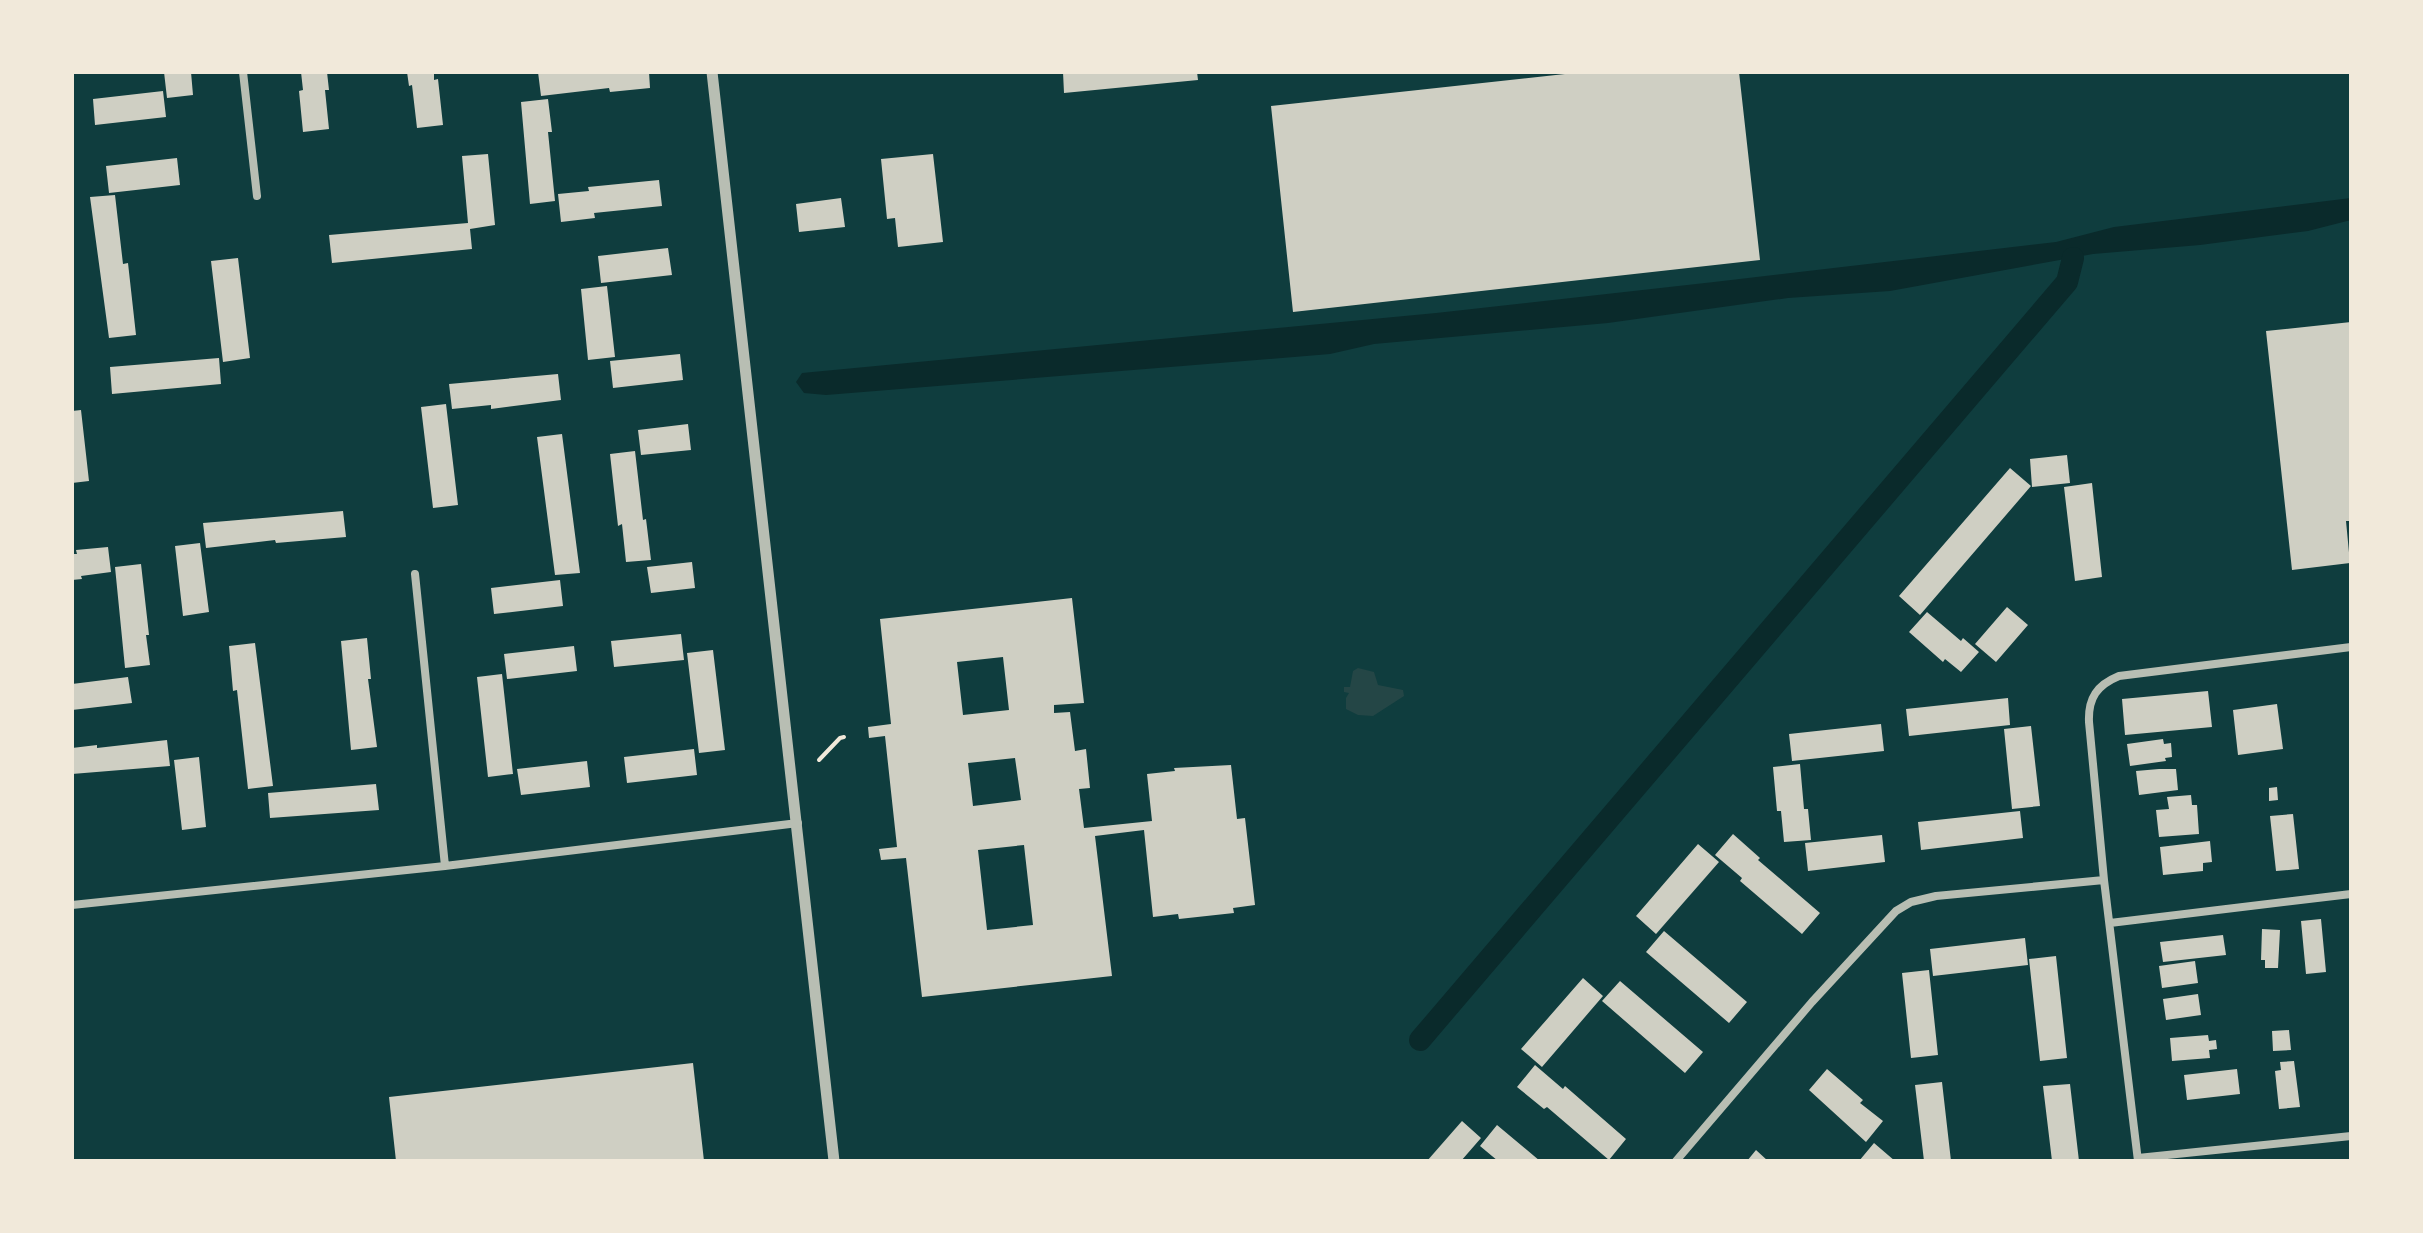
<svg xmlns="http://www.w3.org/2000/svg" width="2423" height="1233" viewBox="0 0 2423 1233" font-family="Lato,sans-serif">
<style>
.green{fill:#244646}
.water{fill:#0a2a2b}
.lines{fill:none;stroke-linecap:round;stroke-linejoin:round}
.canal{stroke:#0a2a2b;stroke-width:22}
.building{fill:#cfcfc3;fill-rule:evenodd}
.path{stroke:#f1e9da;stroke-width:4}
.minor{stroke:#b8beb3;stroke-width:8}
.tertiary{stroke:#b8beb3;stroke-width:11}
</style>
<rect width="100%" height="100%" fill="#0f3d3e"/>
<path class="green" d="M1358,668L1374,672L1378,685L1403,690L1404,696L1373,716L1358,715L1346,709V698L1349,693L1344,692V687H1350L1353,671Z"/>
<path class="water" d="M2351,198V220L2308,231L2200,245L2093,254L1890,291L1788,298L1608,323L1374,344L1330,354L826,395L804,393L796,382L802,373L1436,313L1714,282L2056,242L2114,227Z"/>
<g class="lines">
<path class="canal" d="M1420,1040L2067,282L2073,258"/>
</g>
<path class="building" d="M164,72H191L193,95L167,98Z
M301,72H327L329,90H325L329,129L303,132L299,91L303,90Z
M407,72H434V80L438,79L443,125L417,128L412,85L409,86Z
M538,72H649L650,88L610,92L609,88L541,96Z
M1063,72H1197L1198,80L1064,93Z
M1583,72H1739L1760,260L1293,312L1271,106Z
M163,91L166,117L95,125L93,99Z
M548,99L552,132H548L555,201L530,204L521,102Z
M488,154L495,225L470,229L472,249L332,263L329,235L468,223L462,156Z
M933,154L943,242L898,247L895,218L887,219L881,159Z
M177,158L180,185L109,193L106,166Z
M659,180L662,206L594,213L595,218L561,222L558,194L589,191L588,187Z
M115,195L123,264L128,263L136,335L109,338L90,197Z
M841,198L845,227L799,232L796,204Z
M668,248L672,275L601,283L598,256Z
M238,258L250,358L223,362L211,261Z
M607,286L615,357L588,360L581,289Z
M2351,322V521H2346L2350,563L2292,570L2266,331Z
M680,354L683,380L613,388L610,361Z
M219,358L221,384L112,394L110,367Z
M558,374L561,400L491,409V405L452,409L449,384Z
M446,404L458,505L433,508L421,407Z
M81,410L89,481L72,483V411Z
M688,424L691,450L641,455L638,430Z
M562,434L580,573L555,575L537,437Z
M635,451L643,520L646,519L651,560L626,562L622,524L618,526L610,454Z
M2067,455L2070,483L2032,487L2030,459Z
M2010,468L2031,486L1920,615L1899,596Z
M2092,483L2102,577L2075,581L2064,487Z
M343,511L346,537L276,543L275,540L206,548L203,523Z
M200,543L209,612L183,616L175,546Z
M108,547L111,572L81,576L82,579L72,580V554H77L76,550Z
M692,562L695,588L651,593L647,567Z
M141,564L149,635H146L150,665L125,668L115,567Z
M560,580L563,606L494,614L491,588Z
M1072,598L1084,703L1054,705V713L1070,712L1075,751L1086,749L1090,788L1079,789L1084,828L1152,821L1147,774L1175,771L1174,768L1231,765L1237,819L1245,818L1255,905L1233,908L1234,913L1179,919L1178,914L1153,917L1144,830L1095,836L1112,976L922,997L906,858L881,860L879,849L897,847L885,736L869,738L868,727L891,724L880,619ZM1003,657L1009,710L963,715L957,662ZM1015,758L1021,800L973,806L968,763ZM1024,845L1033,925L987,930L978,850Z
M2007,607L2028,625L1996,662L1975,644Z
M1927,612L1961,641L1963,638L1979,652L1961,672L1945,659L1943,662L1909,632Z
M681,634L684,660L614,667L611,641Z
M367,638L371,679H368L377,747L351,750L341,641Z
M255,643L273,786L248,789L237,690L233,691L229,646Z
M574,646L577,671L507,679L504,654Z
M713,650L725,750L699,753L687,653Z
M502,674L513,774L488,777L477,677Z
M128,677L132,703L72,710V684Z
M2208,691L2212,727L2125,735L2122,699Z
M2008,698L2010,725L1909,736L1906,709Z
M2277,704L2283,749L2238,755L2233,710Z
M1881,724L1884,751L1792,761L1789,734Z
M2031,726L2040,806L2012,809L2004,729Z
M2163,739L2164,744L2171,743L2172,757L2165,758L2166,761L2130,766L2127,744Z
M167,740L170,766L72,774V748L97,745V748Z
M694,749L697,775L627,783L624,757Z
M199,757L206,827L182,830L174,760Z
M587,761L590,787L521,795L517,769Z
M1800,764L1804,809H1808L1811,840L1784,842L1781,811H1777L1773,767Z
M2159,769H2176L2178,790L2139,795L2136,771Z
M376,784L379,810L270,818L268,793Z
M2277,787L2278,800L2269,801V788Z
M2191,795L2192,805H2197L2199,834L2159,837L2156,810L2169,809L2167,797Z
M2020,811L2023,838L1921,850L1918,822Z
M2293,814L2299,869L2276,871L2270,816Z
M1733,834L1760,858L1758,860L1820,913L1802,934L1740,881L1742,878L1715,855Z
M1882,835L1885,862L1808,871L1805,843Z
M2210,841L2212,862L2203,863V871L2163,875L2160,847Z
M1698,844L1719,862L1656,934L1636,916Z
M2321,919L2326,972L2306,974L2301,921Z
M2262,929L2280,930L2278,968H2265V960H2261Z
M1664,931L1747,1002L1729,1023L1646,952Z
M2223,935L2226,955L2163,962L2160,942Z
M2025,938L2028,965L1933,976L1930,949Z
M2056,956L2067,1058L2040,1061L2029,959Z
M2195,961L2198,983L2162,988L2159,966Z
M1929,970L1938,1055L1911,1058L1902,973Z
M1583,978L1603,996L1542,1067L1521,1049Z
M1620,981L1703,1052L1685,1073L1602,1001Z
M2198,994L2201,1015L2166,1020L2163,999Z
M2289,1030L2291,1050L2273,1051L2272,1031Z
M2208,1035L2209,1041L2216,1040L2217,1049L2209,1050L2210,1058L2172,1061L2170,1038Z
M2294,1061L2300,1107L2279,1109L2275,1071L2281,1070L2280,1062Z
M693,1063L704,1161H396L389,1097Z
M1535,1065L1563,1089L1565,1086L1626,1139L1609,1160L1547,1107L1544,1109L1517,1087Z
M1827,1069L1863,1100L1860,1103L1883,1121L1866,1142L1809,1090Z
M2237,1069L2240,1094L2187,1100L2184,1075Z
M1942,1082L1951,1161H1924L1915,1085Z
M2070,1084L2079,1161H2052L2043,1086Z
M1462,1121L1481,1138L1461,1161H1427Z
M1497,1125L1540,1161H1498L1480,1146Z
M1874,1143L1895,1161H1859Z
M1756,1150L1768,1161H1747Z"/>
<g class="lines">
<path class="path" d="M819,760L840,738L844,737"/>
<path class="minor" d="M243,72L257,196
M415,574L445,866
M72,905L445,866L798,823
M2110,923L2351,894
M2138,1158L2351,1136
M1676,1161L1812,1002L1896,911L1911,902L1936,896L2104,880
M2138,1161L2104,880L2089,722C2088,698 2097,685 2119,676L2351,647"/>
<path class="tertiary" d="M712,72L834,1161"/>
</g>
<rect width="2423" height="1233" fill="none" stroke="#f1e9da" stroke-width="148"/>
</svg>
